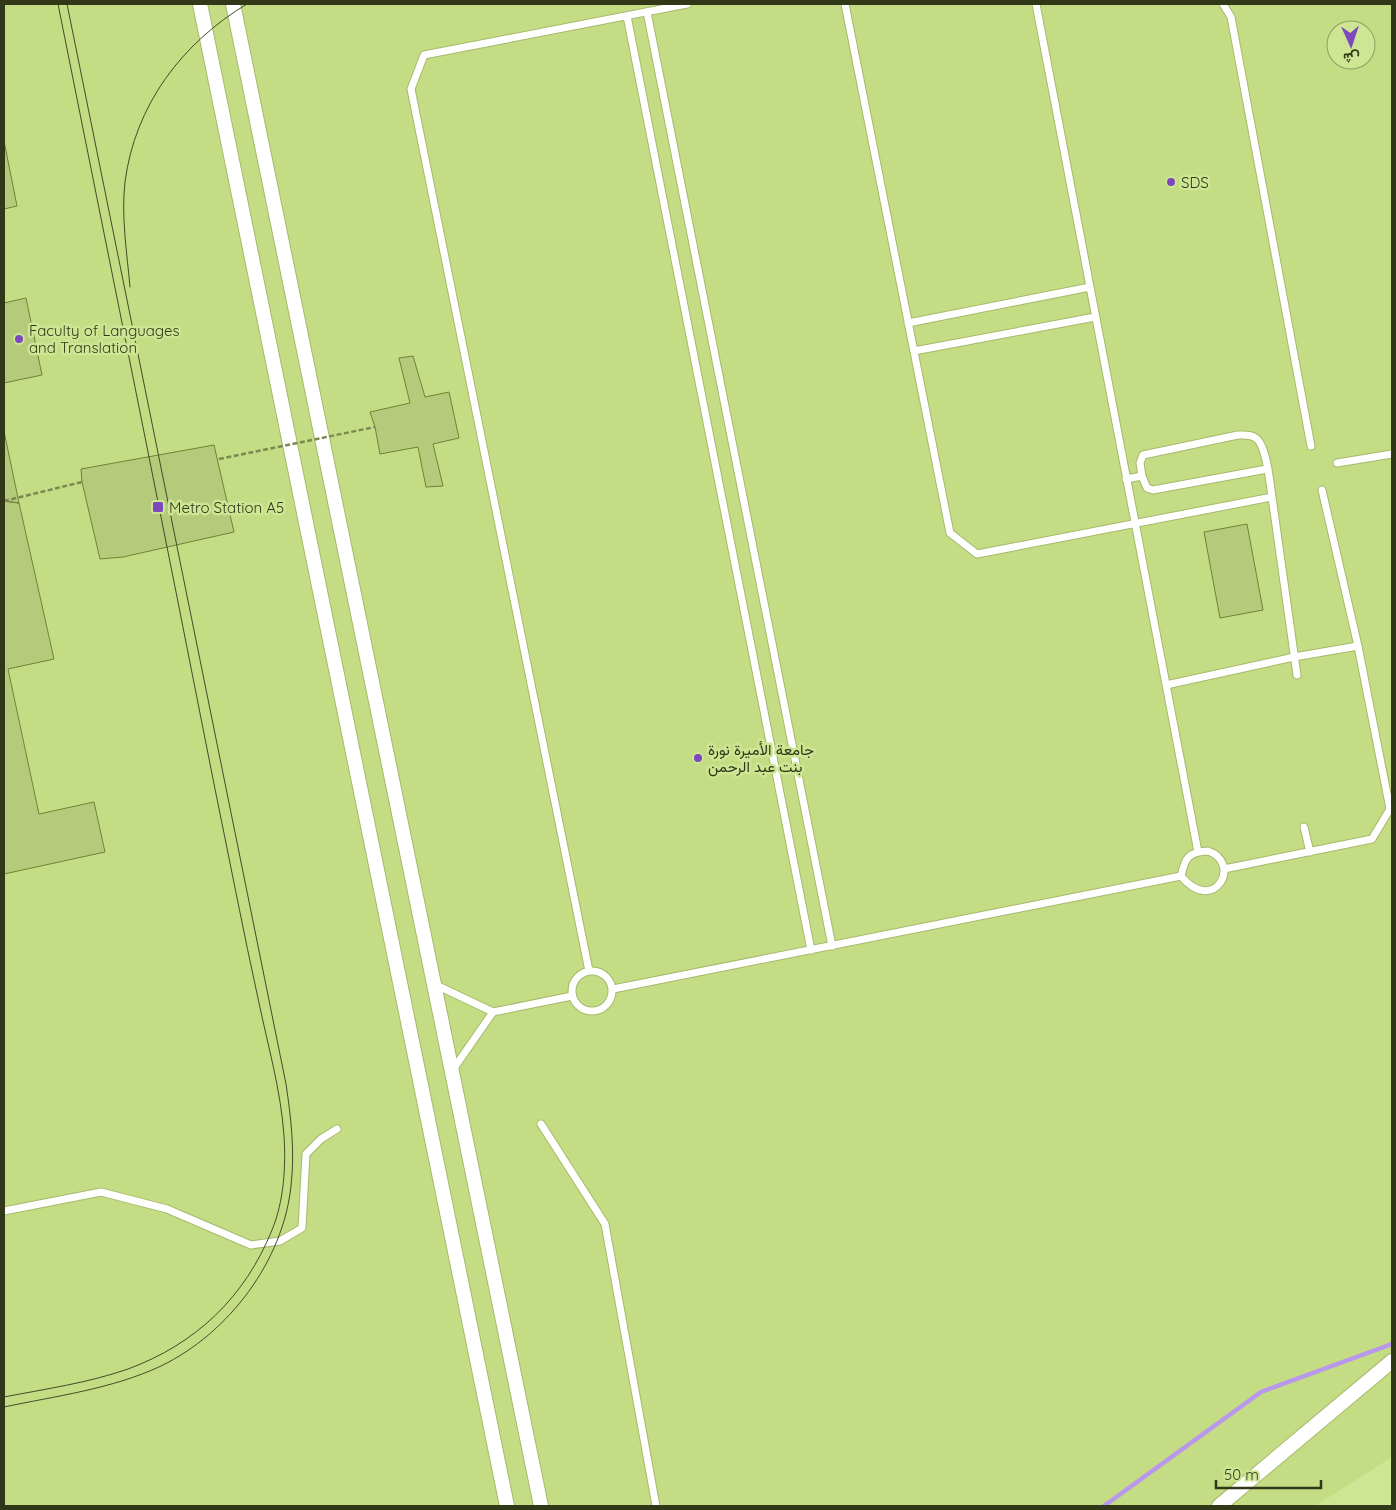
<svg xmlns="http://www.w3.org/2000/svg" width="1396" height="1510" viewBox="0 0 1396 1510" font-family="Quicksand,Vazirmatn,sans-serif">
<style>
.built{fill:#c4dc83;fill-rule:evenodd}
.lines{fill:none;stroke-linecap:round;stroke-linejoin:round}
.stream{stroke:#b897ed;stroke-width:4.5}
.building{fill:#b5cb7b;stroke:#708335}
.lane-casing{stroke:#a5ba6b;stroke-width:9}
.street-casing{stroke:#a5ba6b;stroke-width:16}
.path{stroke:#7a8952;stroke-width:2.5;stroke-dasharray:5 2.5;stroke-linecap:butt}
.lane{stroke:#fff;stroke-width:7}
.street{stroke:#fff;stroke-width:14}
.tram{stroke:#424c26;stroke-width:1}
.path-bridge{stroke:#7a8952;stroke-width:2.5;stroke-dasharray:5 2.5;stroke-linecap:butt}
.poi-dot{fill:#7d47be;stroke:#cee594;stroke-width:2}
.labels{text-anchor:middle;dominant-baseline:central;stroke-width:5;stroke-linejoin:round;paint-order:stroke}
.poi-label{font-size:15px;fill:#303818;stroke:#cee594;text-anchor:start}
</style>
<rect width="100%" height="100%" fill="#cee594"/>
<path class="built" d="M4,4H1392V1457L1315,1506H4ZM1336,30H1366V60H1336Z"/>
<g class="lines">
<path class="stream" d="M1104,1506L1261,1392L1392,1344"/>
</g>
<path class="building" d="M4,141L17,206L4,209Z
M26,298L42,375L4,383V303Z
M413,356L425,397L449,392L459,438L433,444L443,486L426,487L418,447L380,454L375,427L370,412L410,403L399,358Z
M4,431L19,503L4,501Z
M214,445L234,532L123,557L100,559L82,482L81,469Z
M4,501L19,503L54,659L8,669L39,814L94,802L105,852L4,874Z
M1247,524L1263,610L1220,618L1204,532Z"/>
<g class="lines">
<defs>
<path id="lane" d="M845,4L950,533L977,554L1272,497L1297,675
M1036,4L1198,852
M1223,4L1231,17L1311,446
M647,12L832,946
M627,16L811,950
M908,323L1090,287
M914,351L1095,317
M1337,463L1392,454
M1142,476L1147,488L1153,490L1267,469
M1126,479L1142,476L1140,463L1143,455L1238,435C1245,435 1252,434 1257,439C1267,448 1270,484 1272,497
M1166,685L1294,657L1358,646
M1304,827L1310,852
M1208,851C1243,863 1214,916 1181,876C1185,858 1188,852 1208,851Z
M1224,869L1372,839L1390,809L1358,646L1322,490
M572 991a20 20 0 1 1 40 0a20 20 0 1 1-40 0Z
M589,971L411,89L424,55L687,4
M434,984L493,1012L452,1071
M613,989L1181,876
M493,1012L572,996
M541,1124L605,1224L656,1506
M4,1211L101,1192L167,1209L251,1245L280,1241L302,1228L306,1154L321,1139L337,1129"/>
<path id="street" d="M200,4L507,1506
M233,4L541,1506
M1219,1506L1392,1361"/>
</defs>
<use href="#lane" class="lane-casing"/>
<use href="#street" class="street-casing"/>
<path class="path" d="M4,501L82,482"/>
<use href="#lane" class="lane"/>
<use href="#street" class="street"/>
<path class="tram" d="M130,287C127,253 121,216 125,182C135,105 182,43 247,4
M4,1397C45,1389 88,1383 128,1369C196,1344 245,1297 272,1230C284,1201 286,1166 284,1136C281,1091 268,1046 259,1003C243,930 229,857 214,784C163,524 110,264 58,4
M4,1407C56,1396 112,1389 161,1366C229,1333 283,1261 291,1186C295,1151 291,1118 286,1084L67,4"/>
<path class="path-bridge" d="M219,459L375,427"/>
</g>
<g class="poi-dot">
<circle cx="1171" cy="182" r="5"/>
<circle cx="19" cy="339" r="5"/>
<rect x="152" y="501" width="12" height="12" rx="2.5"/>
<circle cx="698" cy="758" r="5"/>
</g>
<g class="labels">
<g class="poi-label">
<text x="1181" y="182">SDS</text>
<text x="29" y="330">Faculty of Languages<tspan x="29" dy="17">and Translation</tspan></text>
<text x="169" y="507">Metro Station A5</text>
<text x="708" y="749">جامعة الأميرة نورة<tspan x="708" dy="17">بنت عبد الرحمن</tspan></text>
</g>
</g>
<rect width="1396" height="1510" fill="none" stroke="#303818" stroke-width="10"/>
<g transform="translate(1351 45) rotate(177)"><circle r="24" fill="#cee594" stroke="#8fa062"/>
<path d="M0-4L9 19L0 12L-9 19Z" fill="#7d47be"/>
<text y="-8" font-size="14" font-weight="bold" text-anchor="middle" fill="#303818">ش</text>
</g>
<path d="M1216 1480v8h105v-8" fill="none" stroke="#303818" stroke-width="2.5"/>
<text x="1224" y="1480" font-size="15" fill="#303818" stroke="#cee594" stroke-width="4" paint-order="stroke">50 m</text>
</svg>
